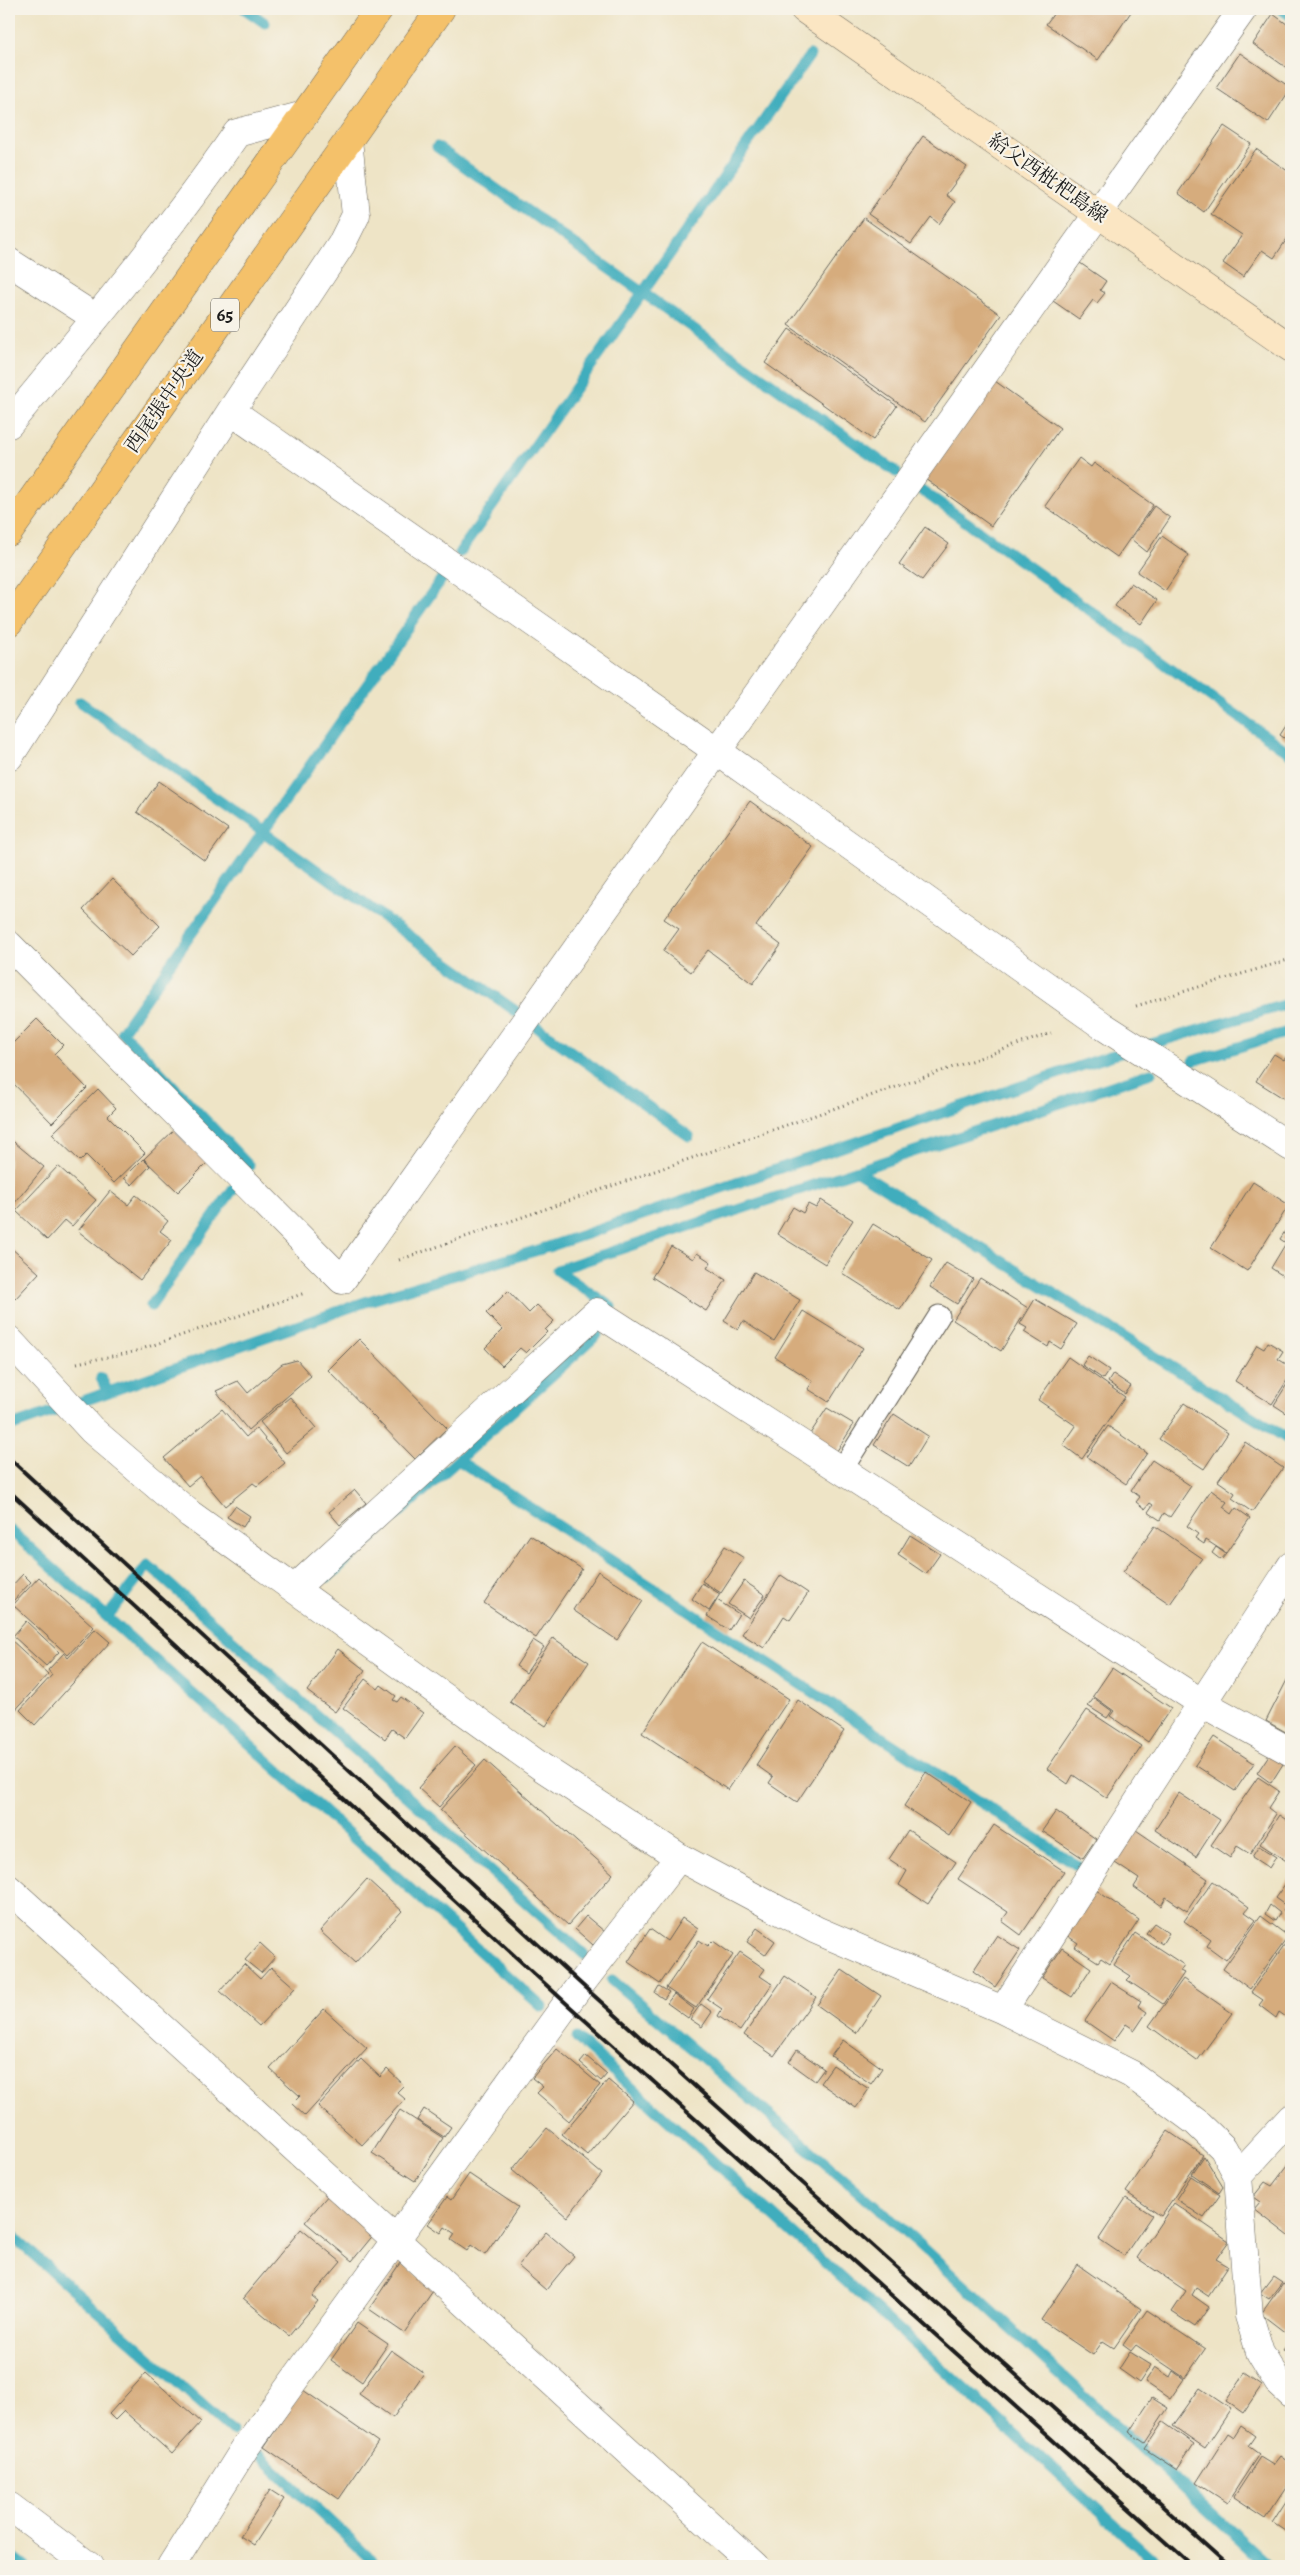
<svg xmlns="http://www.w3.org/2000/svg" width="1300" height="2575" viewBox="0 0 1300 2575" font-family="Alegreya,'Noto Serif JP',serif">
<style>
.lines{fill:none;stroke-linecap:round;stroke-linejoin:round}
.stream{stroke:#3fadbd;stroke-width:11}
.building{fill:#d6ac7d}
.lane-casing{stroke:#666258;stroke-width:23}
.street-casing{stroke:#666258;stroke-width:29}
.secondary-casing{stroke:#666258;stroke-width:29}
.primary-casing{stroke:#666258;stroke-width:29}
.path{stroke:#666258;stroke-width:3;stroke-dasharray:1 4;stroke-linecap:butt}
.lane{stroke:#fff;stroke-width:21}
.street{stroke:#fff;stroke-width:28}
.secondary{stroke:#fbe6c3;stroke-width:28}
.primary{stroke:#f4c16a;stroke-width:28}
.rail{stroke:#1c1c1c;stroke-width:4}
.labels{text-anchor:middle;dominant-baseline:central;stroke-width:4.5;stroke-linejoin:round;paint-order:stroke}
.shield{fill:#f7f3e8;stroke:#5e5c59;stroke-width:1}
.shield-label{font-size:19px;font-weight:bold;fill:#1c1c1c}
.street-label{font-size:20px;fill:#1c1c1c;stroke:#f7f3e8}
</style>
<rect width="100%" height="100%" fill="#f7f3e8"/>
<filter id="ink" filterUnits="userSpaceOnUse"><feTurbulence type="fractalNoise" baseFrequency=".02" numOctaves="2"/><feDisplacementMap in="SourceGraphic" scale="10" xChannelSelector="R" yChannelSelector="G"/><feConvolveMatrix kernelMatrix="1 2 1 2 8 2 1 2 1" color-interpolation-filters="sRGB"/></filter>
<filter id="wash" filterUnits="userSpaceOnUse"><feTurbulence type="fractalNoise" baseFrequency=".0096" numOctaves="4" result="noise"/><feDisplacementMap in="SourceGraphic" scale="20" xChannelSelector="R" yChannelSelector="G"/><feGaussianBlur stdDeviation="1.12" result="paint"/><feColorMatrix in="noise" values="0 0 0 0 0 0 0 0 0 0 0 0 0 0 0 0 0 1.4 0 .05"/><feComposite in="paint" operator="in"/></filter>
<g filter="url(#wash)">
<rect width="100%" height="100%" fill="#eee4c6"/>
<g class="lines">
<path class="stream" d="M245,9L265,23
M1281,9L1291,16
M437,147L896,472
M920,489L1291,754
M460,552L810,55
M80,702L517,1012
M537,1027L689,1136
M1193,1061L1291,1031
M249,1166L122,1032L443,577
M857,1171L1291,1441
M557,1270L1151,1073
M557,1270L611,1307
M151,1306L233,1189
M101,1378L108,1392
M9,1427L368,1301L548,1247L1110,1056L1291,1003
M458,1460L1078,1866
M9,1529L542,2007
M328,1577L597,1335
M107,1617L148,1565L585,1955
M612,1980L916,2241L1268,2566
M577,2038L1160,2566
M9,2233L232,2431
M260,2456L378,2566
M9,2554L25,2566"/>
</g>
<g id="blocks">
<path class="building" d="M1057,9H1133L1098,60L1046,24Z
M1273,14L1291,27V71L1253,44Z
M1240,53L1291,88L1268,123L1216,88Z
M1224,126L1251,144L1204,212L1178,193Z
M923,136L967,167L946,195L955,202L939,224L931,217L911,244L868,214Z
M1256,149L1289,172L1291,168V233L1274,258L1262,250L1243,277L1223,263L1242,235L1211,214Z
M864,218L1001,315L925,422L788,325Z
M1080,263L1106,281L1100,290L1105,293L1097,303L1093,300L1079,319L1053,301Z
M789,329L897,406L873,440L765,363Z
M995,381L1060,428L991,526L925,479Z
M1079,458L1091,467L1094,463L1153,505L1117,557L1045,506Z
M1154,506L1170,518L1147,552L1131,539Z
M925,527L949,544L922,580L899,564Z
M1162,536L1189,555L1165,591L1137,572Z
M1131,583L1157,600L1141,624L1115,606Z
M1291,718V743L1280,735Z
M159,781L228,829L205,861L137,812Z
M750,801L813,847L756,926L781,945L753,984L708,950L691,972L663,951L679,929L664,919Z
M112,879L160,926L131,956L83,910Z
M37,1019L63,1045L54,1054L87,1088L52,1123L9,1079V1047Z
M1291,1049V1103L1256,1081L1274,1054L1284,1060Z
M98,1089L116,1108L108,1116L145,1153L114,1183L86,1155L80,1161L52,1134Z
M175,1129L207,1163L178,1192L144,1159Z
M9,1138L44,1167L9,1210Z
M143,1159L150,1166L132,1185L124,1178Z
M58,1166L96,1200L72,1226L65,1220L47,1240L16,1211Z
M1253,1182L1289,1205L1247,1271L1211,1248Z
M110,1191L128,1205L136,1195L168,1221L160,1231L172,1240L140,1280L78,1231Z
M821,1200L853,1220L825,1264L777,1234L793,1207L803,1213L808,1204L816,1208Z
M1291,1222V1281L1271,1268L1286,1243L1280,1239Z
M873,1224L932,1260L900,1310L842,1273Z
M9,1246L39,1273L15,1299L9,1293Z
M671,1246L693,1259L697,1253L711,1262L707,1268L726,1280L706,1311L652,1277Z
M946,1263L973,1279L957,1304L930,1287Z
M754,1272L800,1300L774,1341L743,1321L738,1330L724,1321Z
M980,1278L1028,1308L1001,1351L953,1320Z
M508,1291L529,1313L537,1305L554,1321L545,1330L547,1332L526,1353L520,1348L502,1366L485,1348L503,1330L486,1313Z
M1035,1299L1077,1324L1061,1349L1050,1342L1048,1347L1024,1332L1027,1328L1020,1324Z
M803,1311L863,1348L829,1402L808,1389L813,1381L775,1357Z
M359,1339L447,1428L415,1459L328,1370Z
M1268,1342L1283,1351L1278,1359L1291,1367V1374L1272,1404L1235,1381L1257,1345L1264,1349Z
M1088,1356L1109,1370L1103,1379L1082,1365Z
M1068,1357L1125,1397L1082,1459L1063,1445L1076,1426L1038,1400Z
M297,1360L311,1376L248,1430L216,1391L238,1381L248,1393L282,1364Z
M1113,1374L1131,1386L1125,1394L1108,1382Z
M1291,1378V1416L1274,1405Z
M290,1397L316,1428L286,1453L260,1422Z
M1184,1403L1228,1433L1204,1469L1159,1439Z
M827,1408L854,1424L835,1454L808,1437Z
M222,1409L246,1437L256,1428L285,1463L257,1486L253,1483L225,1506L200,1476L188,1486L164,1458Z
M894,1414L928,1436L909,1467L874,1445Z
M1108,1426L1147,1453L1126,1484L1087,1457Z
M1245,1442L1283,1468L1252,1512L1232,1498L1235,1493L1218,1481Z
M1152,1460L1191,1486L1170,1517L1164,1513L1160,1520L1148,1512L1153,1505L1150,1503L1145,1509L1136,1502L1140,1497L1131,1490Z
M355,1490L366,1503L340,1525L329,1512Z
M1211,1490L1227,1502L1223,1507L1232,1514L1236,1508L1250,1518L1226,1553L1206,1540L1204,1544L1195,1538L1198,1534L1187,1526Z
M235,1506L250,1516L243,1527L227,1517Z
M1155,1526L1202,1558L1170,1604L1123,1572Z
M530,1535L582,1569L536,1638L484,1603Z
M910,1535L940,1554L926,1574L898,1555Z
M725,1546L744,1558L721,1593L702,1581Z
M1216,1547L1226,1554L1221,1560L1212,1553Z
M598,1571L643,1601L617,1640L573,1610Z
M23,1574L31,1582L11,1603L9,1600V1589Z
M781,1575L808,1593L790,1620L784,1616L764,1648L742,1634Z
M39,1577L94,1627L68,1655L13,1605Z
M744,1581L765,1595L749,1618L728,1604Z
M702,1583L720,1594L709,1611L692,1599Z
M717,1600L739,1614L729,1630L707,1616Z
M26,1621L59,1652L46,1666L13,1636Z
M95,1629L110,1642L35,1725L20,1710L52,1675L48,1670L64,1653L68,1658Z
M9,1638L48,1674L11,1715L9,1713Z
M553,1638L589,1662L546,1726L510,1702Z
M533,1640L544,1647L526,1673L516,1666Z
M702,1642L789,1699L728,1790L642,1733Z
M338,1649L365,1670L335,1712L307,1691Z
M1112,1668L1171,1708L1148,1742L1110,1716L1114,1711L1093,1696Z
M1288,1678L1291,1680V1735L1266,1721Z
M365,1679L378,1689L381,1685L396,1696L393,1700L397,1702L401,1697L423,1713L405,1738L392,1729L385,1739L343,1708Z
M1094,1698L1112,1711L1107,1718L1088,1706Z
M798,1700L844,1731L797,1802L769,1783L773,1777L756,1765Z
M1087,1710L1142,1746L1107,1798L1073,1775L1068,1784L1047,1769Z
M1214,1737L1254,1763L1235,1791L1195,1765Z
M455,1746L476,1765L439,1807L418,1788Z
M1269,1755L1283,1764L1271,1783L1257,1773Z
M485,1760L613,1874L568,1925L440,1810Z
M926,1772L971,1802L949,1836L904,1806Z
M1258,1777L1279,1791L1268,1808L1276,1814L1250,1854L1237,1846L1230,1858L1211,1845Z
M1179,1793L1220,1820L1196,1857L1155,1830Z
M1056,1811L1096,1839L1083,1858L1042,1831Z
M1279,1815L1288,1821L1291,1817V1857L1288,1862L1260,1844Z
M994,1825L1064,1871L1021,1935L1002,1921L1008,1912L958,1879Z
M1133,1828L1208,1879L1187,1911L1166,1897L1161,1906L1134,1887L1139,1879L1112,1861Z
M908,1830L956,1862L928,1904L899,1885L907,1871L889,1859Z
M1259,1846L1276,1857L1269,1868L1252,1857Z
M1291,1876V1916L1283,1910L1286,1906L1275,1898Z
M367,1879L402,1911L355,1963L320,1931Z
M1213,1881L1249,1907L1245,1912L1256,1920L1226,1960L1207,1946L1211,1940L1184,1921Z
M1096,1890L1139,1920L1110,1964L1101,1958L1098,1962L1075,1947L1078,1943L1066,1935Z
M1270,1905L1280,1913L1275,1921L1265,1914Z
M586,1916L605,1932L593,1945L575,1929Z
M1261,1916L1288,1936L1250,1989L1223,1969Z
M682,1918L698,1929L660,1984L628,1962L650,1929L667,1941Z
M1154,1923L1169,1933L1162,1944L1146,1933Z
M757,1928L775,1941L765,1955L747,1942Z
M1135,1933L1184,1965L1180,1971L1184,1973L1163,2004L1127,1980L1131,1976L1114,1965Z
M997,1935L1020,1950L995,1987L973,1971Z
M699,1940L708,1946L713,1941L733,1955L696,2008L666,1988Z
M260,1943L275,1957L261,1973L245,1960Z
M1285,1944L1291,1948V2009L1286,2017L1279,2012L1276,2018L1259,2005L1263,2000L1251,1992Z
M1062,1948L1091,1968L1072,1997L1042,1978Z
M740,1952L765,1969L760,1976L772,1984L740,2031L718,2016L722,2009L707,1999Z
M244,1964L260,1979L271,1967L295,1988L259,2026L220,1991Z
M842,1970L881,1996L856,2033L817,2005Z
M785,1976L816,1997L774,2056L744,2035Z
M1183,1979L1232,2013L1197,2061L1149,2026Z
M1111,1982L1141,2001L1138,2006L1147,2012L1135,2030L1126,2024L1114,2041L1085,2021Z
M659,1986L669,1992L664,1999L655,1993Z
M674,1994L694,2009L688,2018L667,2003Z
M701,2004L712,2012L702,2027L690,2019Z
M324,2009L367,2048L305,2116L292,2104L300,2096L270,2069Z
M843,2040L882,2068L871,2084L831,2056Z
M557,2049L600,2085L569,2121L537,2093L543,2087L532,2078Z
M797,2050L824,2069L815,2081L789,2062Z
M586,2056L607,2074L601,2081L580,2063Z
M361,2059L380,2077L387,2069L404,2085L397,2092L405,2099L362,2145L318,2106Z
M833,2065L869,2089L856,2108L820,2083Z
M608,2080L633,2101L587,2155L562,2134Z
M424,2109L451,2127L444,2137L417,2120Z
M400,2110L443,2138L415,2181L372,2153Z
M547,2128L602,2174L567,2217L512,2170Z
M1168,2131L1203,2155L1161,2216L1126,2192Z
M1204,2156L1223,2187L1219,2193L1192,2174Z
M1291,2161V2233L1289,2236L1254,2209L1260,2202L1253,2197L1265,2182L1272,2186Z
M469,2174L518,2207L485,2255L471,2245L467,2251L451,2240L455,2234L445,2227L441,2233L428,2224L447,2197L451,2200Z
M1191,2176L1220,2195L1204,2218L1176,2199Z
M329,2194L375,2233L352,2261L305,2222Z
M1126,2198L1152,2215L1124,2256L1099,2239Z
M1174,2203L1229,2241L1216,2259L1228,2266L1208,2296L1196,2288L1192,2295L1209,2307L1195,2327L1172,2312L1186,2291L1137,2258Z
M301,2229L341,2262L312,2296L318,2301L289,2336L243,2298Z
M546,2232L574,2256L546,2290L518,2266Z
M400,2263L435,2288L404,2333L369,2309Z
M1078,2265L1141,2309L1114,2348L1103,2341L1093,2355L1041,2320Z
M1273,2276L1282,2282L1269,2299L1260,2293Z
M1283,2283L1291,2289V2337L1261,2314Z
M1147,2310L1205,2349L1185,2378L1136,2345L1131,2351L1123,2345Z
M357,2323L388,2344L362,2382L331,2360Z
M1291,2338V2357L1282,2350Z
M391,2350L424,2373L393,2418L359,2394Z
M1130,2352L1151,2365L1139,2383L1119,2369Z
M1155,2367L1170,2377L1173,2371L1184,2379L1170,2399L1145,2382Z
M146,2373L201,2422L172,2454L124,2411L115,2420L109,2414Z
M1245,2373L1262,2385L1243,2413L1226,2401Z
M1200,2388L1231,2409L1205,2448L1173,2426Z
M303,2390L378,2442L339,2499L264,2447Z
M1152,2398L1168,2408L1145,2443L1129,2432Z
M1163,2422L1194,2444L1177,2470L1145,2449Z
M1241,2426L1255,2436L1248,2446L1259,2454L1227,2503L1196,2483L1228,2433L1234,2437Z
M1280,2456L1291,2464V2480L1266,2518L1234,2497L1260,2457L1273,2465Z
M270,2490L284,2499L254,2545L240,2536Z
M1291,2495V2535L1273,2523Z"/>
</g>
</g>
<g filter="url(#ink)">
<use href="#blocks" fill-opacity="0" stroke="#666258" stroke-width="1"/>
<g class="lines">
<defs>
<path id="lane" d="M841,1471L939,1316"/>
<path id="street" d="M9,262L96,318
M231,411L717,751L1103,1026L1291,1147
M9,424C87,329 167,234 237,133L304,115
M9,757L231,411L341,245L356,215L348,140
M9,945L342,1280L1243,9
M9,1340L92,1430L190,1514L543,1768L679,1857L816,1930L1003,2010L1131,2074L1196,2122L1223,2148L1238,2176L1249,2316L1260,2352L1278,2382L1291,2394
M295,1588L597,1312L1202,1703L1291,1752
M9,1889L755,2566
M1003,2010L1291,1566
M1238,2176L1291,2118
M9,2506L89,2566
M171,2566L245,2448L581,1984L679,1857"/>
<path id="secondary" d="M804,9L1291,348"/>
<path id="primary" d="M9,532L379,9
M9,622L441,9"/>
</defs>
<use href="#lane" class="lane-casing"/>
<use href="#street" class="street-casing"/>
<use href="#secondary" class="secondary-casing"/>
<use href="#primary" class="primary-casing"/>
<path class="path" d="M1136,1006L1291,959
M399,1260L1051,1033
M77,1363L133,1352L305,1293"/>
<use href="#lane" class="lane"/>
<use href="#street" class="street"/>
<use href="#secondary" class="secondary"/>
<use href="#primary" class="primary"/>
<path class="rail" d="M9,1458L581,1984L1229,2566
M9,1491L567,2004L1193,2566"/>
</g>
</g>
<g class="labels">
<rect class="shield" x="211" y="298.5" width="28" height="33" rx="4"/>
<g class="shield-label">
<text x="225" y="315">65</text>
</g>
<g class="street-label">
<text transform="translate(1048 178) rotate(35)">給父西枇杷島線</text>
<text transform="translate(164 401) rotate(-55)">西尾張中央道</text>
</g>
</g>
<rect width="1300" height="2575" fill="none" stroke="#f7f3e8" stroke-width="30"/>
</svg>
